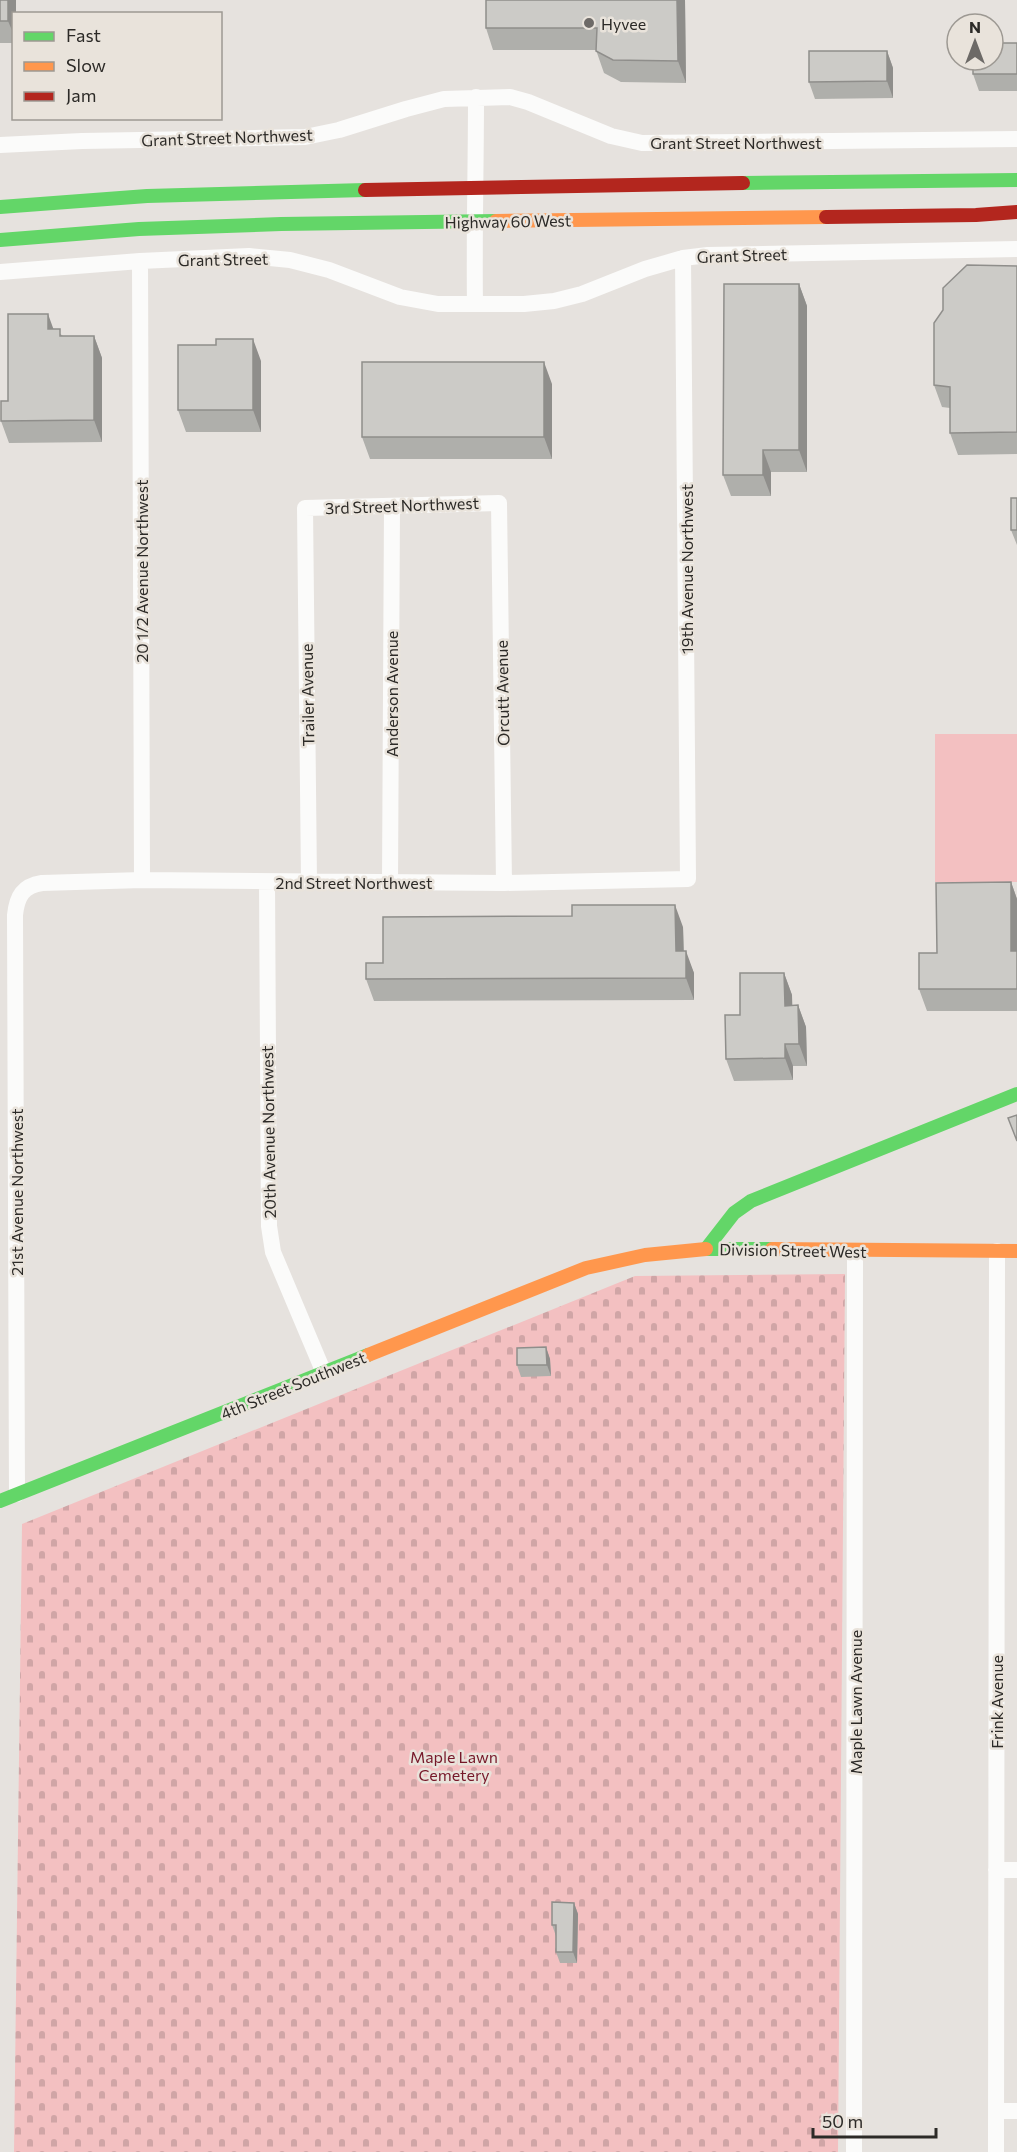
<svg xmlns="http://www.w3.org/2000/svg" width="1017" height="2152" viewBox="0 0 1017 2152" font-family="Commissioner,sans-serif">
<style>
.cemetery{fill:url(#cemetery-stones)}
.green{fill:#f3c0c1}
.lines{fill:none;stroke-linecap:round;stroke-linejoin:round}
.street{stroke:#fbfbfa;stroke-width:16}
.fast{stroke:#63d668;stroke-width:14}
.slow{stroke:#ff974d;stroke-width:14}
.jam{stroke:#b3261e;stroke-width:14}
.wall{fill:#afafab}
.shaded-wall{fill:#8f8e8b}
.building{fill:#cccbc7;stroke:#8f8e8b;stroke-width:1.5}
.poi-dot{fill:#6d6a67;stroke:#e9e3db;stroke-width:2}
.labels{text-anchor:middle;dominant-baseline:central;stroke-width:5;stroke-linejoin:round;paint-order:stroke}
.poi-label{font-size:16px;fill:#2c2a27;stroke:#e9e3db;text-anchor:start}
.street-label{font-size:16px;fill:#2c2a27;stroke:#e9e3db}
.park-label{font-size:16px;fill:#761829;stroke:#e9e3db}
</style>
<defs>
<pattern id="cemetery-stones" width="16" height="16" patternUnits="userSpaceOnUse" patternTransform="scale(1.5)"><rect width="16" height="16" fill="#f3c0c1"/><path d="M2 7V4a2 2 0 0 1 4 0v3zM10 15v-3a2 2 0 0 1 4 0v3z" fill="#d0a5a6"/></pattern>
</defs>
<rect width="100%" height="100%" fill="#e6e2de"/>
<path class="cemetery" d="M845,1274L838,2152H14L22,1524L635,1276Z"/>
<path class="green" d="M935,734H1017V882H935Z"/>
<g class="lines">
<path class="street" d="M0,145L82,141L305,137L339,130L406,109L444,99L510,97L528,102L611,136L642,143L1017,139
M140,261L142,880
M0,272L140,261L249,256L290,260L329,270L400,297L438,304H524L554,301L582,294L645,269L683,258L708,255L1017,249
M475,304C474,235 476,166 476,97
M267,882L269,1226L273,1252L324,1373
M309,882L305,508L499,503L504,883
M390,882L392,507
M17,1494L15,915C17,896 23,886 42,883L142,880L504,883L688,879L683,258
M996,1870H1017
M996,2111H1017
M854,2152L855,1251
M996,2152L997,1251"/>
<path class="fast" d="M743,183L1017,180
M0,207L147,196L365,190
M0,240L139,229L281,224L496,221
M772,1249H706L734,1213L751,1201L1017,1094
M0,1501L368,1355"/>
<path class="slow" d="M496,221L826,217
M772,1249L1017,1251
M368,1355L586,1268L645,1255L706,1249"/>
<path class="jam" d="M365,190L743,183
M826,217L976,215L1017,212"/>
</g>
<path class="wall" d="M0,0H16V14H14V43H0Z
M685,0L686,83L621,82L604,73L596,50H493L486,28Z
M1017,43V91H979L973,74Z
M887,51L893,68V98L815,99L809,82Z
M1017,266V454L958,455L950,433V408L942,407L934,385Z
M799,284L807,306V472H771V496H731L723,475Z
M54,329L63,336H94L102,358V442L9,443L1,421L8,401Z
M261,361V432H186L178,410Z
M552,384V459H370L362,437Z
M1017,498V545L1011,530Z
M1011,882L1017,899V1011H927L919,989Z
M683,927L684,951L694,973V1000L374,1001L366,979L383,963Z
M784,973L792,995V1005H798L806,1027L807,1066H793V1080L734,1081L726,1059L740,1015Z
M546,1347L550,1359L551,1376L521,1377L517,1365Z
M574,1903L578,1914L577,1963H560L556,1952V1936L552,1925Z"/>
<path class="shaded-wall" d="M8,0H16V14H14V35L8,21Z
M677,0H685L686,83L678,61Z
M887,51L893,68V98L887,81Z
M799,284L807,306V472L799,450Z
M48,314L56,336L48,329Z
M94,336L102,358V442L94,420Z
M253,339L261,361V432L253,410Z
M544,362L552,384V459L544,437Z
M763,450L771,472V496L763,475Z
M1011,882L1017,899V967L1011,951Z
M675,905L683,927L684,973L676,951Z
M686,951L694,973V1000L686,978Z
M784,973L792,995L793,1027L785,1006Z
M798,1005L806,1027L807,1066L799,1044Z
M785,1044L793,1066V1080L785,1058Z
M546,1347L550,1359L551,1376L547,1365Z
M574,1903L578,1914L577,1963L573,1952Z"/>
<path class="building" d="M0,0H8V21H0Z
M486,0H677L678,61L613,60L596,51L597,28H486Z
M993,43H1017V74H973V60H993Z
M809,51H887V81L809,82Z
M967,265L1017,266V432L950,433V387L934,385V323L943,310V288Z
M724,284H799V450H763V475H723Z
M8,314H48V329H60V336H94V420L1,421V401H8Z
M216,339H253V410H178V345H216Z
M362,362H544V437H362Z
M1011,498H1017V530H1011Z
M1011,882V951H1017V989H919V953H937L936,883Z
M572,905H675L676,951H686V978L366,979V963H383V917L572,916Z
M740,973H784L785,1006L798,1005L799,1044H785V1058L726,1059L725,1015H740Z
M1017,1115V1141L1008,1118Z
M546,1347L547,1365H517V1348Z
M552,1902L574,1903L573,1952H556V1925H552Z"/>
<circle class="poi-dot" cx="589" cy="23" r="6"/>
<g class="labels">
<g class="poi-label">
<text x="601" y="23">Hyvee</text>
</g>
<g class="street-label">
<text transform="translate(227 137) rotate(-2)">Grant Street Northwest</text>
<text x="736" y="142">Grant Street Northwest</text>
<text transform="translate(508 221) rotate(-1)">Highway 60 West</text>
<text transform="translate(742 255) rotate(-2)">Grant Street</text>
<text transform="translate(223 259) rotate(-1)">Grant Street</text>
<text transform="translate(402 505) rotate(-2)">3rd Street Northwest</text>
<text transform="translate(686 569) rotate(-90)">19th Avenue Northwest</text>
<text transform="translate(141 571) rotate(-90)">20 1/2 Avenue Northwest</text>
<text transform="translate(502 693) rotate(-91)">Orcutt Avenue</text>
<text transform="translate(391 694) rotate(-90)">Anderson Avenue</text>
<text transform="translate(307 695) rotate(-91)">Trailer Avenue</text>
<text x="354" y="882">2nd Street Northwest</text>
<text transform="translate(268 1132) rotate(-91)">20th Avenue Northwest</text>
<text transform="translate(16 1192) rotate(-90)">21st Avenue Northwest</text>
<text transform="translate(793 1250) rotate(1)">Division Street West</text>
<text transform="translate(293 1385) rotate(-22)">4th Street Southwest</text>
<text transform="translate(855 1702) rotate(-90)">Maple Lawn Avenue</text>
<text transform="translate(996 1702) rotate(-90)">Frink Avenue</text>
</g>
<g class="park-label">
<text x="454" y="1756">Maple Lawn<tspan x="454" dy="18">Cemetery</tspan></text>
</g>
</g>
<rect x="12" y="12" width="210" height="108" fill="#e9e3db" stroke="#9d9993" stroke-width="1.5"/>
<rect x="24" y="32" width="30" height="9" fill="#63d668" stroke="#9d9993" stroke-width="1.5"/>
<text x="66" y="42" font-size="18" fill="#2c2a27">Fast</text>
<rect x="24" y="62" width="30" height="9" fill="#ff974d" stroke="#9d9993" stroke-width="1.5"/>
<text x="66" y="72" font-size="18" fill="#2c2a27">Slow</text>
<rect x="24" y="92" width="30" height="9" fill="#b3261e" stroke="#9d9993" stroke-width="1.5"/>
<text x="66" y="102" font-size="18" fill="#2c2a27">Jam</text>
<g transform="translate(975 42)"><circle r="28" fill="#e9e3db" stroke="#9d9993" stroke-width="1.5"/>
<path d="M0-4.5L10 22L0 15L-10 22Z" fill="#6d6a67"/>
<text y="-9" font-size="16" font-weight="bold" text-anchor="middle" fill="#2c2a27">N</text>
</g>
<path d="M813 2128v9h123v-9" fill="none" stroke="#2c2a27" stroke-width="3"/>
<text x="822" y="2128" font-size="18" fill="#2c2a27" stroke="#e9e3db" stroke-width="4.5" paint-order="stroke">50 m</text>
</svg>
